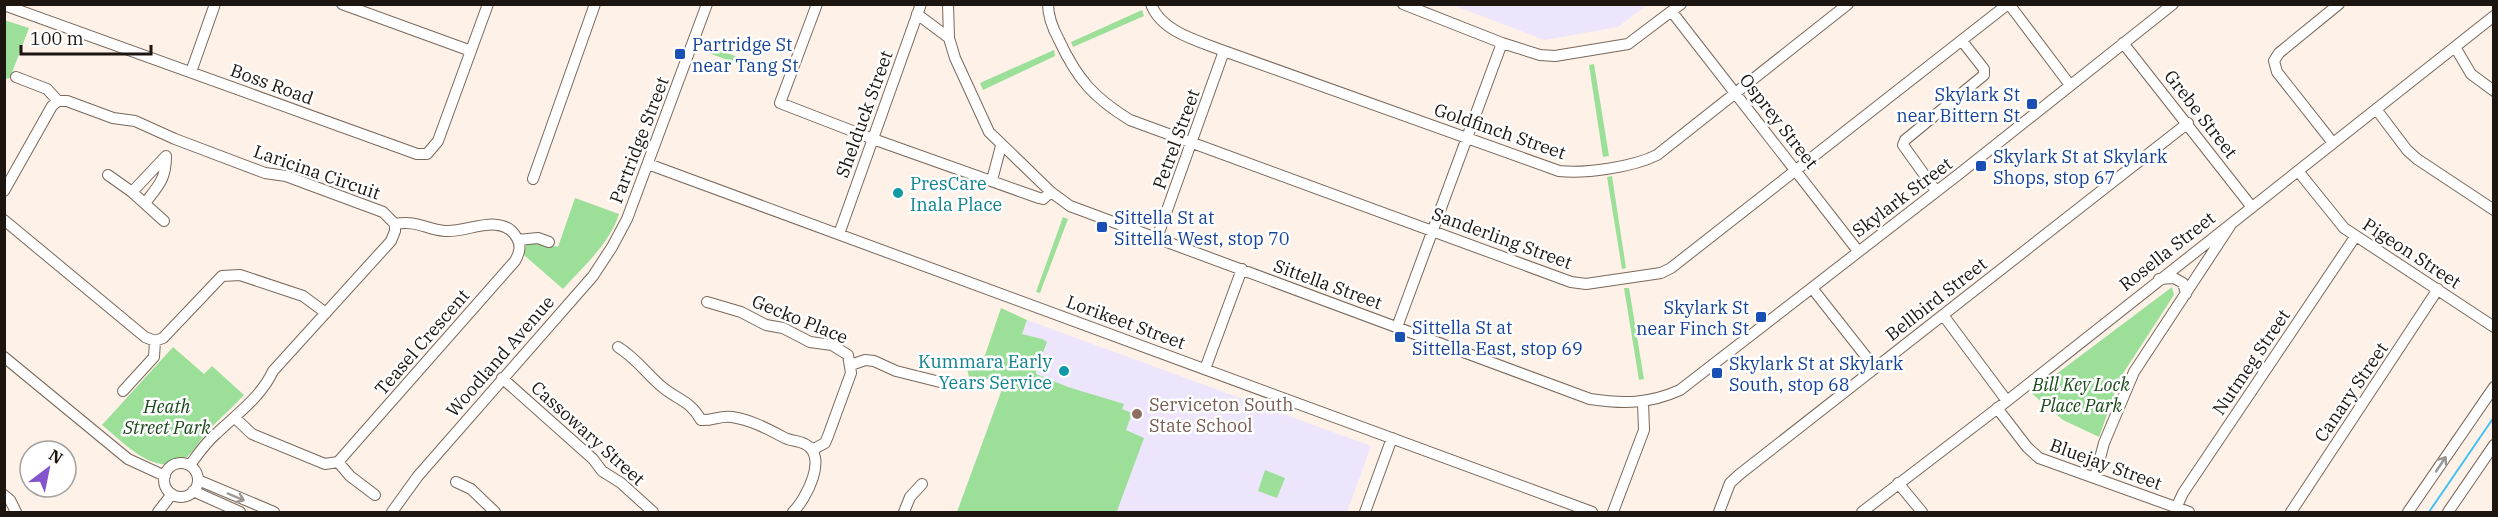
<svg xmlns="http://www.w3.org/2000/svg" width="2498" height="517" viewBox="0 0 2498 517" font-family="'IBM Plex Serif',serif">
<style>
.education{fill:#ece5fb}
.green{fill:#9cdf99}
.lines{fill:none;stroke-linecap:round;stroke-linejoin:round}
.stream{stroke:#45c2f3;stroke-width:2}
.minor-casing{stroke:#7a685b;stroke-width:12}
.minor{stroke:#fff;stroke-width:10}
.oneway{stroke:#999693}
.transit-dot{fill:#1a4fb4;stroke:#fff;stroke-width:2}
.culture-dot{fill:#0f9aa8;stroke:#fff;stroke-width:2}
.education-dot{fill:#8d6e63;stroke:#fff;stroke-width:2}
.labels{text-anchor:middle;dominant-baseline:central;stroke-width:5;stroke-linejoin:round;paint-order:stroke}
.transit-label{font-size:18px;fill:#164399;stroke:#fff;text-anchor:start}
.street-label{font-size:18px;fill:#1c1510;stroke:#fff}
.culture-label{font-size:18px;fill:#0d838f;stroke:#fff;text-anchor:start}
.park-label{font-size:18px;font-style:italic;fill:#184918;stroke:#fff}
.education-label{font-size:18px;fill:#785e54;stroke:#fff;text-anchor:start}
</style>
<rect width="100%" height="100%" fill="#fdf1e8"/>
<path class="education" d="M1453,5H1647L1618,27L1544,40Z
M1027,320L1371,446L1347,512H957Z"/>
<path class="green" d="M1142,10L1144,16L1073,47L1071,42Z
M4,20L29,28L10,78L5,79Z
M705,45L779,72L777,78L703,51Z
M1054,50L1055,56L983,90L980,83Z
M1594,64L1609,156L1603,157L1589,65Z
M1612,176L1626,268L1622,269L1607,177Z
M575,198L619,214C610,243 583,267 563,289L524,255L527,240L538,241L558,247Z
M1063,217L1068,219L1040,293L1036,292Z
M2172,287L2174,295L2120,378L2099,437L2063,420L2031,393Z
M1624,288H1629L1644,379L1639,380Z
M1001,308L1027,320L1022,334L1042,339L1047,342L1040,360L1037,361L1036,374L1068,387L1124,404L1122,409L1132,413L1126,430L1144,438L1117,511L1120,512H957L1007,376L970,382L967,368L981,367Z
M173,347L204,374L212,366L244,395C232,408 219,419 207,432C198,442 192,456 179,462C151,474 121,440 102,425Z
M1265,470L1285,478L1277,498L1258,491Z"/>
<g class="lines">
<path class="stream" d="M2429,512L2494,417"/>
<defs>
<path id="minor" d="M342,4L471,51
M817,4L780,103L873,139L1039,198L1043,199L1051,192
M948,4L949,38L955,58L989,132L1051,192L1070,206L1590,399C1623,404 1649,404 1680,390L1959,174L2173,4
M1048,4C1048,18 1053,29 1059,40C1077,79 1094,98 1130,120L1571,282L1586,284L1661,273L1671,268L2008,4
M1151,4C1161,32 1199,41 1224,51L1559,171C1585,174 1633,167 1657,155L1848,4
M1403,4L1502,43L1540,55L1555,56L1628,44L1681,4
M2009,4L2070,85
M4,5L417,154H427L438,141L488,4
M1672,12L1858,251
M917,14L949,38
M2123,43L2251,206
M2455,47L2471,74L2494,91
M191,72L215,4
M16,77L47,89L58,101
M2376,109L2407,150L2417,159L2494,210
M2333,143L2277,72L2274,61L2279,53L2339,4
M648,164L1592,512
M2298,171L2344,228L2494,327
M108,175L132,192
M533,179L595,4
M992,180L1001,146
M4,191L52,106L58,101H67L113,118L135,121L175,139L265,173L286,176L383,212L395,224V231L391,241L273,371C261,397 237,414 217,433C206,442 198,454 190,465
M1936,191L1903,145L1905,140L1984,75V69L1962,41
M145,203C159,185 166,179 166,156L132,192L164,221
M4,220L145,337L155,341L163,338L222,276L240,275L303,296L326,313
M839,234L921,4
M1157,238L1224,51
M518,240L538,238L549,242
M2159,279L2174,278L2183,283L2186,294
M1812,288L1875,368
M707,302L741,312L766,325L783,328L810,342L832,345L848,355L851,373L828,436L825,443L812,450
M1943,315L2007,401
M1397,327L1502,43
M618,347C637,359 645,372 661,386C677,400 690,400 701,420C713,421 720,415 732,417C751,420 766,428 783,437C789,441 798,440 805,444C829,456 806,499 793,512
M4,357L128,459L165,476
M851,365L865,360L874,361L896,371L948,384
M1205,369L1242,269
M502,378L593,459L602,471L621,483L653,512
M123,391L154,357L155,341
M1997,408L2027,447L2039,458L2189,512
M235,418L252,434L325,464L338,462L515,261C520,252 522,245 515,235C500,213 466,233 445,231C425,229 417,220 395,224
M338,462L350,476L375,495
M164 480a17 17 0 1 1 34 0a17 17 0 1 1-34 0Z
M2095,477L2104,443L2134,372L2230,226
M198,480L274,512
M456,482L471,489L495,512
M1898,483L1922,512
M193,491L240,512
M4,495L10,500L16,512
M2176,508L2183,493L2355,237
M158,512L172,494
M392,512L418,476L593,276L612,247L627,219L707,4
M904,512L910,497L922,484
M1365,512L1392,438
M1613,512L1644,430L1643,402
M1719,512L1730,483L1740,474L2188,123
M1862,512L2007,401L2494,16
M2291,512L2438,289
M2408,512L2494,387
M2448,512L2494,445"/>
</defs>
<use href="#minor" class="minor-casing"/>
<use href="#minor" class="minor"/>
</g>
<defs><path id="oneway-shaft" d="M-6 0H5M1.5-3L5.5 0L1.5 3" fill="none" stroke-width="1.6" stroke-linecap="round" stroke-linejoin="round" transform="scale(1.5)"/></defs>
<g class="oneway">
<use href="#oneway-shaft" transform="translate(2441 464) rotate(-56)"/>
<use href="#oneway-shaft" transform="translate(236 497) rotate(23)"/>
</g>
<g class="transit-dot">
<rect x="674" y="48" width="12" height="12" rx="3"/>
<rect x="2026" y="98" width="12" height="12" rx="3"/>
<rect x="1975" y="160" width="12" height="12" rx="3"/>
<rect x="1096" y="221" width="12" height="12" rx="3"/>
<rect x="1755" y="311" width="12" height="12" rx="3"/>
<rect x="1394" y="331" width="12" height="12" rx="3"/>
<rect x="1711" y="367" width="12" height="12" rx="3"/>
</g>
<g class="culture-dot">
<circle cx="898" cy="193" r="6"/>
<circle cx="1064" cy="371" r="6"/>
</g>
<circle class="education-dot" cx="1137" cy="414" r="6"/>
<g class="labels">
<g class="transit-label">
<text x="692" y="44">Partridge St<tspan x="692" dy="21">near Tang St</tspan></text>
<text x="2020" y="94" text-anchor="end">Skylark St<tspan x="2020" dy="21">near Bittern St</tspan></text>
<text x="1993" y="156">Skylark St at Skylark<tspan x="1993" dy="21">Shops, stop 67</tspan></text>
<text x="1114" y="217">Sittella St at<tspan x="1114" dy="21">Sittella West, stop 70</tspan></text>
<text x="1749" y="307" text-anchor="end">Skylark St<tspan x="1749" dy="21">near Finch St</tspan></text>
<text x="1412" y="327">Sittella St at<tspan x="1412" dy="21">Sittella East, stop 69</tspan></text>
<text x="1729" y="363">Skylark St at Skylark<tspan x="1729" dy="21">South, stop 68</tspan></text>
</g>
<g class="street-label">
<text transform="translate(272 84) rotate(20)">Boss Road</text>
<text transform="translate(864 114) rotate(-70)">Shelduck Street</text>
<text transform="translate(2201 114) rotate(52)">Grebe Street</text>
<text transform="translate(1779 121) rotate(52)">Osprey Street</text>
<text transform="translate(1500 131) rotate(19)">Goldfinch Street</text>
<text transform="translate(1176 139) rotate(-70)">Petrel Street</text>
<text transform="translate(639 140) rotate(-69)">Partridge Street</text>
<text transform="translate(317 172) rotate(19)">Laricina Circuit</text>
<text transform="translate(1902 197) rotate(-37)">Skylark Street</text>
<text transform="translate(1502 238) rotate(20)">Sanderling Street</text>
<text transform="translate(2167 251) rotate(-38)">Rosella Street</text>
<text transform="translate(2412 253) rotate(33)">Pigeon Street</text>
<text transform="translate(1328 284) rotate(20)">Sittella Street</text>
<text transform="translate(1936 299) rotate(-38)">Bellbird Street</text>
<text transform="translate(800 319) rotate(22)">Gecko Place</text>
<text transform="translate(1126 322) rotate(20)">Lorikeet Street</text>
<text transform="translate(422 342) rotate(-49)">Teasel Crescent</text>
<text transform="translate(500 356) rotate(-49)">Woodland Avenue</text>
<text transform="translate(2251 362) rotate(-56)">Nutmeg Street</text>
<text transform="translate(2351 392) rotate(-56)">Canary Street</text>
<text transform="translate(588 433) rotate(42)">Cassowary Street</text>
<text transform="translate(2106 464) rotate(20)">Bluejay Street</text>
</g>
<g class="culture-label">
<text x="910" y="183">PresCare<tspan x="910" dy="21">Inala Place</tspan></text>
<text x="1052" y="361" text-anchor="end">Kummara Early<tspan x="1052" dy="21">Years Service</tspan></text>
</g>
<g class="park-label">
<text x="2081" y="384">Bill Key Lock<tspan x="2081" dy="21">Place Park</tspan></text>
<text x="167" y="406">Heath<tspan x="167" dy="21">Street Park</tspan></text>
</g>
<g class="education-label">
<text x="1149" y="404">Serviceton South<tspan x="1149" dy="21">State School</tspan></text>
</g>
</g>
<rect width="2498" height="517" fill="none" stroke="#1c1510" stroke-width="12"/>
<g transform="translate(48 469) rotate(32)"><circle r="28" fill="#ffffff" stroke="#a4a19f" stroke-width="1.5"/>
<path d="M0-4.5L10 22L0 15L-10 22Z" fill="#8454cd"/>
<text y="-9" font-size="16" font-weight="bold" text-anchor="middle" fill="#1c1510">N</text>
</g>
<path d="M21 45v9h130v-9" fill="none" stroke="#1c1510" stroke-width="3"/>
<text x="30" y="45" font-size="18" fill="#1c1510" stroke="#ffffff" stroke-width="4.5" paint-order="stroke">100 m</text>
</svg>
